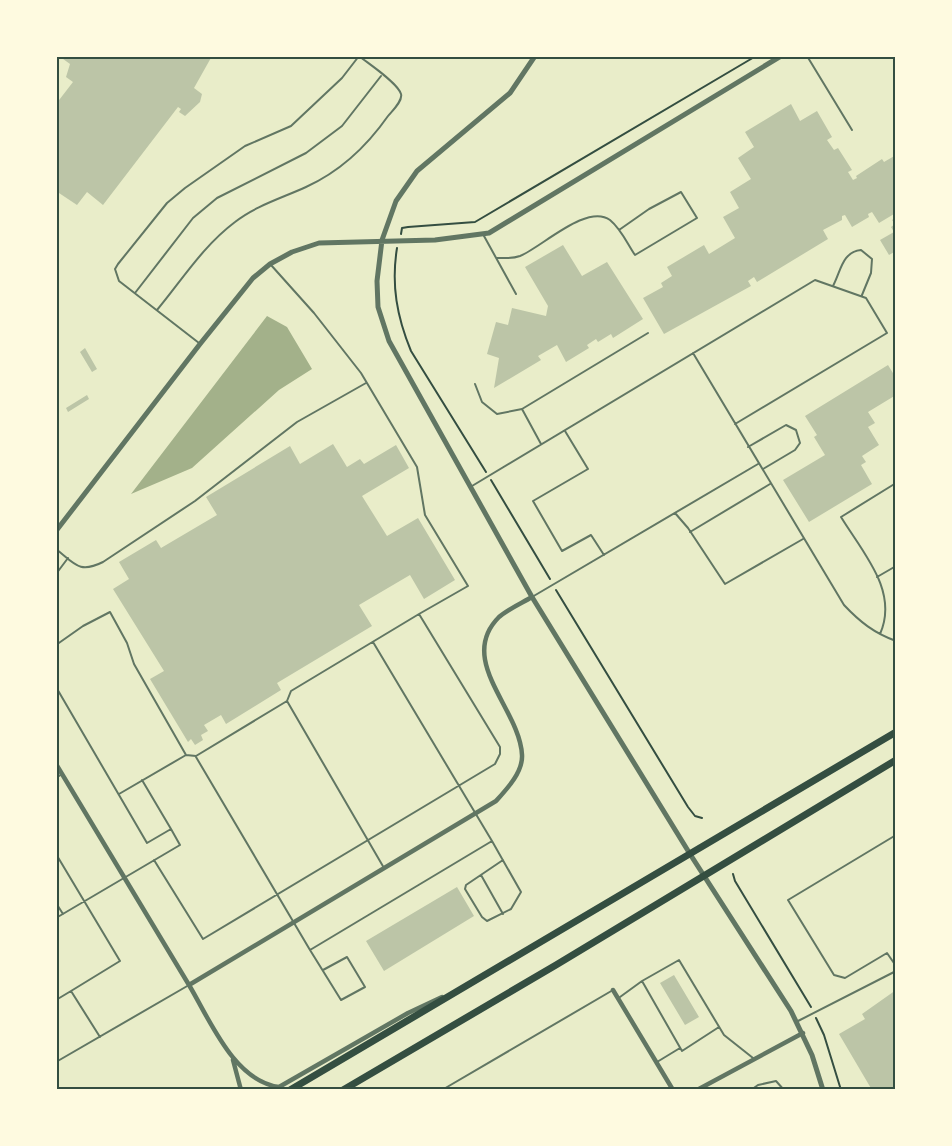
<svg xmlns="http://www.w3.org/2000/svg" width="952" height="1146" viewBox="0 0 952 1146" font-family="'PT Sans',sans-serif">
<style>
.water{fill:#a3b18a}
.building{fill:#bcc5a7}
.lines{fill:none;stroke-linecap:round;stroke-linejoin:round}
.path{stroke:#344e41;stroke-width:2}
.service{stroke:#617663;stroke-width:2}
.minor{stroke:#617663;stroke-width:4.5}
.tertiary{stroke:#617663;stroke-width:5}
.trunk{stroke:#344e41;stroke-width:7}
.neatline{fill:none;stroke:#344e41;stroke-width:2}
</style>
<rect width="100%" height="100%" fill="#e9edc9"/>
<path class="water" d="M267,316L287,327L312,369L279,390L192,468L131,494Z"/>
<path class="building" d="M59,56H212L194,88L202,94L200,102L185,116L179,112L181,109L178,107L103,205L87,192L77,205L56,191V104L73,82L66,77L70,64Z
M791,104L800,121L817,111L832,137L827,140L834,150L838,148L852,170L848,172L853,180L857,178L856,176L882,159L884,162L896,155V217L894,214L879,223L872,212L868,214L869,217L852,227L845,215L842,216V220L823,230L828,239L757,282L754,277L748,281L751,286L664,334L643,298L663,287L661,283L672,276L667,267L704,245L709,254L735,238L723,217L739,208L730,192L751,179L738,158L754,147L745,132Z
M896,217V251L889,255L880,240L894,232L891,227L895,224L892,220Z
M563,245L582,276L607,262L643,319L613,338L611,334L598,342L596,339L587,345L589,348L566,362L557,345L538,356L541,360L494,388L499,358L487,354L496,322L508,325L512,308L546,316L548,306L525,267Z
M85,348L97,369L92,372L80,352Z
M888,365L896,378V395L868,412L875,423L868,427L879,445L862,456L866,462L861,465L872,484L809,522L783,480L825,455L814,437L817,435L805,416Z
M87,395L89,399L68,412L66,408Z
M333,444L347,467L360,459L364,464L396,445L409,468L362,496L387,536L418,518L455,580L424,599L410,575L359,605L372,626L277,683L281,690L226,724L221,715L204,725L208,731L201,735L203,740L195,745L191,739L188,742L150,679L164,671L113,589L129,579L119,562L156,540L161,548L217,515L206,497L290,446L300,464Z
M457,887L474,916L384,971L366,941Z
M674,975L699,1017L685,1025L660,983Z
M896,990V1090H872L839,1034L865,1019L862,1014Z"/>
<g class="lines">
<path class="path" d="M401,234L402,228L408,227L475,222L756,56
M397,248C391,285 397,317 411,351L486,472
M491,480L550,579
M556,590L688,807L695,816L702,818
M733,874L735,881L811,1007
M816,1018L824,1035L841,1090"/>
<path class="service" d="M807,56L852,130
M484,236L516,294
M497,258C505,258 512,259 520,256C542,247 587,203 610,220C621,229 627,243 635,255L697,218L681,192L649,209L619,230
M271,265L314,313L361,373L417,467L425,515L468,586L419,614
M833,286C841,271 842,252 861,250L872,259L871,273L862,295
M135,293L193,218L217,198L306,153L342,126L381,76
M157,310C182,280 203,246 235,222C255,206 282,198 306,187C339,172 367,146 388,116C392,111 403,101 401,94C398,83 369,64 359,56
M199,343L119,281L115,269L118,264L167,203L185,188L245,146L291,126L342,78L359,56
M693,353L844,605C860,622 874,633 896,641
M475,384L482,402L497,414L522,409L541,444
M522,409L648,333
M565,431L588,469L533,501L562,551L591,535L604,555
M748,447L786,425L796,430L800,443L795,450L763,469
M472,486L815,280L866,298L887,333L735,424
M675,513L688,528L725,584L803,539
M690,532L770,484
M56,549C75,564 79,574 103,562L195,501L297,422L366,383
M56,574L68,558
M877,577L896,566
M532,597L758,464
M880,634C899,591 863,553 841,517L896,483
M56,645L83,626L110,612L127,643L134,664L186,755
M56,687L147,843L171,829L180,845L56,918
M287,701L384,868
M196,757L310,950L492,841L373,642
M56,778L62,774
M142,780L171,829
M119,794L186,755L196,756L287,701L291,691L419,614L500,747V754L495,764L203,939L154,860
M896,835L788,900L834,975L845,978L887,953L896,966
M492,841L521,892L511,909L487,921L482,917L465,889L466,885L503,860
M56,854L120,961L71,991
M481,875L503,914
M56,903L63,914
M310,950L341,1000L365,987L347,957L323,970
M620,997L642,981
M56,1000L71,991L100,1037
M798,1021L896,971
M719,1027L682,1051L642,981L679,960L724,1035L753,1058
M56,1062L189,985
M657,1062L680,1048
M442,1090L613,990
M751,1090L758,1085L776,1081L784,1090"/>
<path class="minor" d="M56,764L189,985
M613,990L673,1090
M442,997L408,1013L279,1087C234,1081 210,1020 189,985L496,801C507,789 523,772 522,755C520,709 456,660 499,617C508,609 522,603 532,597
M233,1060L241,1090
M697,1090L803,1033"/>
<path class="tertiary" d="M535,56L510,93L417,171L396,201L382,240L377,281L378,307L389,341L532,597L690,854L791,1011L812,1055L823,1090
M56,531L200,344L253,278L270,264L292,252L319,243L435,240L489,233L781,56"/>
<path class="trunk" d="M290,1090L896,732
M343,1090L556,965L896,760"/>
</g>
<rect width="952" height="1146" fill="none" stroke="#fefae0" stroke-width="115"/>
<rect x="58" y="58" width="836" height="1030" class="neatline"/>
</svg>
